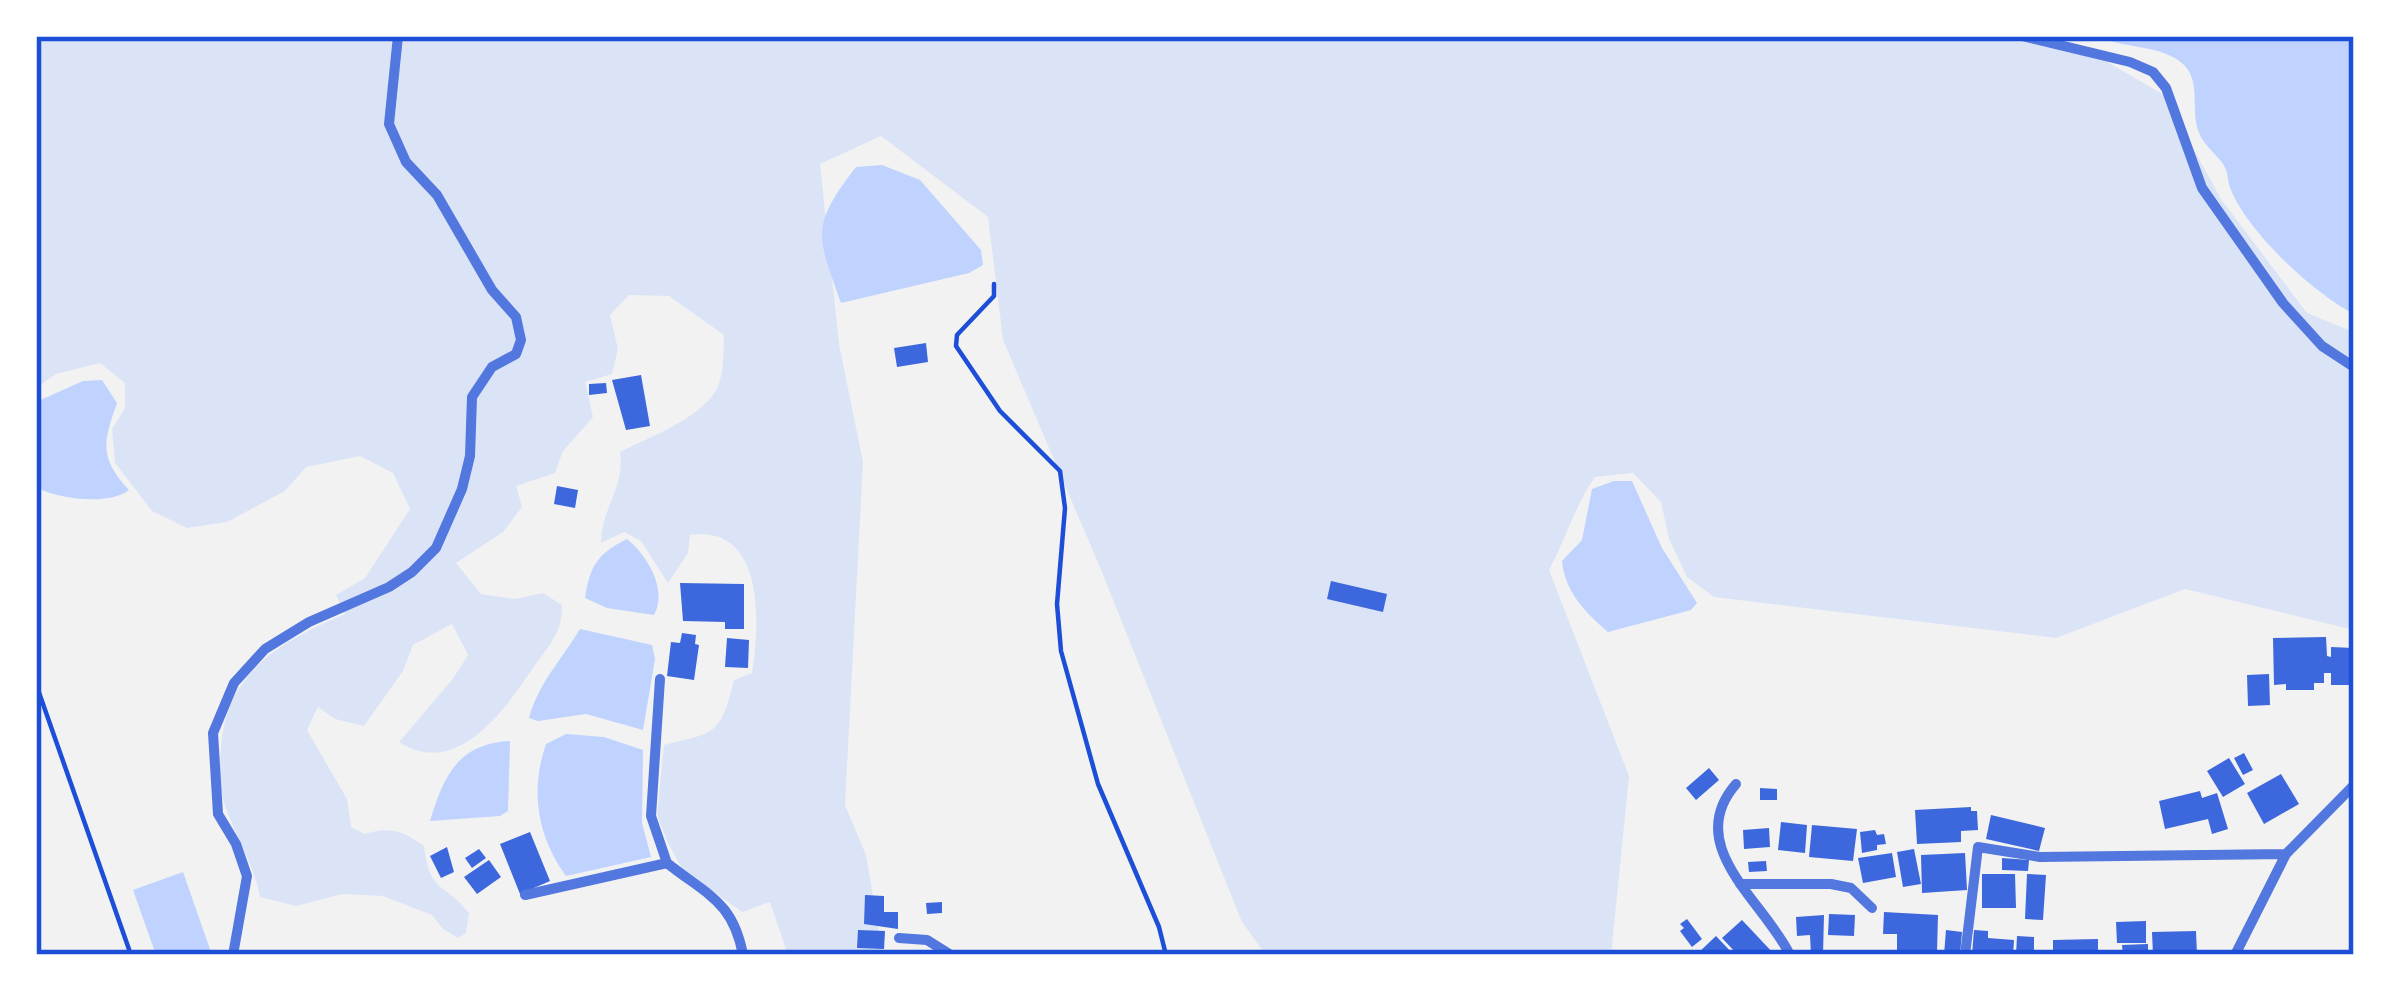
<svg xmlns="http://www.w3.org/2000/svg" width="2390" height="991" viewBox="0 0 2390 991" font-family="'Libre Baskerville',serif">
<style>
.green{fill:#dbe4f7}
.water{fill:#bfd3fe}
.building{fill:#3d67dc}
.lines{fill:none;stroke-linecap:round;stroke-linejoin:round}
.path{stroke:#1d4ed8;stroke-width:4.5}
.minor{stroke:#5277de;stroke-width:10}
.neatline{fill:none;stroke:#1d4ed8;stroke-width:4.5}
</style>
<rect width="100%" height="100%" fill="#f2f2f2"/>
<path class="green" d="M36,36H2052L2092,53L2164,95L2221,199L2307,313L2354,332V630L2185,589L2056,638L1714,597L1687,577L1669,539L1661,502L1633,473L1595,477C1575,505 1566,539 1549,570L1629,776L1611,955H1266L1242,922L1102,572L1003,340L988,217L881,136L820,164L839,344L863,462L845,805L866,855L883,955H788L770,902L742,912L682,869L668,843L657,815L664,745C717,732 720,735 734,680L752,673C760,623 765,524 690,535L688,553L668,583L641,541L624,532L601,543C602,505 625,489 620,452C648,438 698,419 715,392C725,375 723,353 724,335L669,296L629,295L610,315L618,349L612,374L585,382L593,417L563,451L555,473L516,486L522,507L503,532L456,563L481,594L515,599L543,593L562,605C563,634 547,647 531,671C503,712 456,779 399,742L452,680L468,655L452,624L413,645L403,671L364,726L335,719L318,707L307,730L347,799L351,827L365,834C390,826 403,831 424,846C430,895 445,882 469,913L466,933L458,938L443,929L432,915L383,896L342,894L296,906L260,897C254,865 238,841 227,811C219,792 219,767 221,747C227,671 280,642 345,614L336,595L365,578L410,509L393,473L360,456L306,467L285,491L227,522L187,528L152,511L115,463L112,429L125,408V383L100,363L56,374L36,388Z"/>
<path class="water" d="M2097,36H2354V314C2314,294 2248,232 2231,190C2227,181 2229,173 2223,164C2216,154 2205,146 2200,135C2189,112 2202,83 2184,65C2163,44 2122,49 2097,36Z
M882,165L920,180L981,250L983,265L969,273L841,303C817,236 810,226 856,167Z
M102,380L117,403C103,442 99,458 129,490C109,506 57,499 36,487V402L83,381Z
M1614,481H1632L1662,548L1697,603L1691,610L1608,632C1585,612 1565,592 1562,561L1582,540L1592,489Z
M627,539C647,555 668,589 654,615L607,608L585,598C590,566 597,554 627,539Z
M580,629L652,645L655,659L643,730L586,714L538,721L529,718C538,684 562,659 580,629Z
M566,734L604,737L643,750L642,823L651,857L566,876C537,837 530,790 546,744Z
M510,741L508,811L500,816L430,821C444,775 458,744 510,741Z
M183,872L212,955H156L133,890Z"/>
<path class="building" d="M926,343L928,362L897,367L894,348Z
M641,375L650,426L626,430L612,380Z
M606,383L607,393L589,395V384Z
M557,486L578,490L575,508L554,504Z
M1331,581L1387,594L1383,612L1327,599Z
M680,583L744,584V629H725V622L683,621Z
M682,633L696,635L695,644L699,645L694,680L667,676L671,642L680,643Z
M2326,637L2327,656L2331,657V647L2354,648V685H2331V673H2324V683H2314V690H2286V684L2274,685L2273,638Z
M727,638L749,640L748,668L725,667Z
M2269,674L2270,705L2248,706L2247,675Z
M2244,753L2253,770L2243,775L2234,758Z
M2229,758L2245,784L2223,797L2207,771Z
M1709,768L1719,780L1696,800L1686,788Z
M2281,774L2299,804L2264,824L2247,793Z
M1760,788L1777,789V800H1760Z
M2200,791L2202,798L2217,793L2228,829L2212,834L2208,819L2165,829L2159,801Z
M1971,807V811H1977L1978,830L1961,831V842L1917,844L1915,810Z
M1991,815L2045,828L2039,851L1986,839Z
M1781,822L1807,825L1805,853L1778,850Z
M1812,825L1857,829L1853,861L1809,857Z
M1769,828L1770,847L1744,849L1743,830Z
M1875,830L1877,835L1884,834L1886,844L1877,845V850L1862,853L1860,832Z
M530,832L550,881L520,894L500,844Z
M447,847L454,872L441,878L430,856Z
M479,849L486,858L472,868L465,858Z
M1914,849L1921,884L1903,887L1897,852Z
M1892,853L1896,877L1863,883L1858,858Z
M1965,853L1967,890L1922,893L1921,855Z
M2002,858L2029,860L2028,871L2002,870Z
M489,860L501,877L477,894L464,877Z
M1766,861L1767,871L1749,872L1748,862Z
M1982,874H2015L2016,908H1982Z
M2027,874L2046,875L2043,920L2025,919Z
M865,895L884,896V912H898V929L864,924Z
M942,902V913L927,914L926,903Z
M1884,912L1938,915L1937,952L1897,950V934H1883Z
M1829,914L1855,915L1854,936L1828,935Z
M1824,915L1823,955H1811L1810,935L1797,936L1796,917Z
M1687,919L1702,939L1692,947L1680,931L1684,928L1680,924Z
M1742,920L1775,955H1738L1722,938Z
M2146,921V943H2117L2116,922Z
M858,930L885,931L884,949L857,948Z
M1946,930L1962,932L1960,955H1944Z
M1974,930L1988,931V938L2014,940L2013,955H1972Z
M2196,931L2197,955H2153L2152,932Z
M1716,936L1734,955H1696Z
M2017,936L2034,937V955H2016Z
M2098,939V955H2053V940Z
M2148,944V955H2123L2122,945Z
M1860,950L1861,955H1824V951Z"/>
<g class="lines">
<path class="path" d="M994,284V296L957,335L956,346L1000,411L1060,471L1065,508L1057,604L1061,651L1098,784L1159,927L1166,955
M36,684L131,955"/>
<path class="minor" d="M2022,36L2130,62L2153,72L2166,88L2202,188L2283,303L2322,346L2354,367
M660,679L651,816L667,863
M1736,784C1682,846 1764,901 1790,955
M1740,884H1831L1851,888L1872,908
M525,895L667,863C707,895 733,901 743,955
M899,938L927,940L951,955
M233,955L247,876L236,844L218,814L213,733L234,683L265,649L309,622L389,587L412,572L436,548L462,489L470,456L472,397L492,367L516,354L521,340L516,317L492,290L437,195L406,162L389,124L398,36
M1965,955L1978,847L2040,857L2286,854
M2235,955L2286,854L2354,785"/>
</g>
<rect width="2390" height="991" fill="none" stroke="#ffffff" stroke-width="78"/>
<rect x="39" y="39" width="2312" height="913" class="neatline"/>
</svg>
